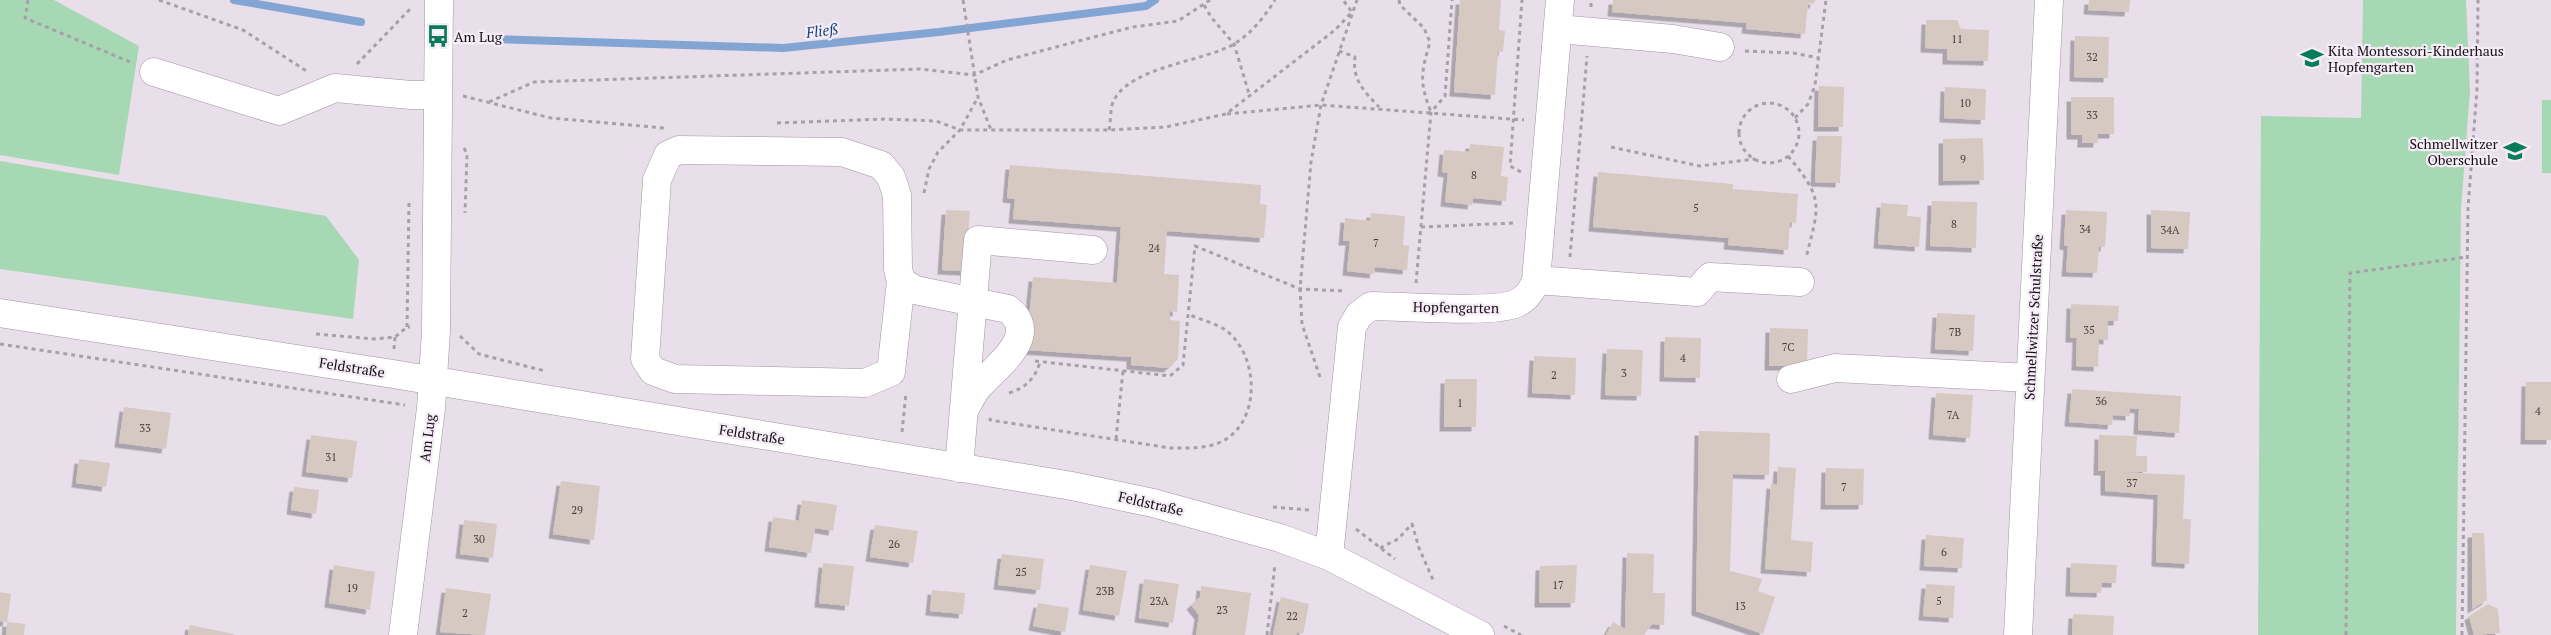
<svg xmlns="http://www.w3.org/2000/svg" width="2551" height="635" viewBox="0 0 2551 635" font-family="'PT Serif',serif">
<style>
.green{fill:#a7d8b4}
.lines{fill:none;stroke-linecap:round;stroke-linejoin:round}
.stream{stroke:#82a5d3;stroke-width:8}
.building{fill:#d6c9c2;filter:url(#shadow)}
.minor-casing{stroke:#9f959f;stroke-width:29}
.path{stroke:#a8a0a9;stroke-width:3;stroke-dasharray:4 4;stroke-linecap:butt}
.minor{stroke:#fff;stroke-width:28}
.labels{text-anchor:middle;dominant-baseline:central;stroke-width:4.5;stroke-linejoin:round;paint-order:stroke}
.number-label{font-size:11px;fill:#443e3f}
.poi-label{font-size:14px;fill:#131013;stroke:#f6ecf7;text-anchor:start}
.street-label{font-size:14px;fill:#131013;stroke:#f6ecf7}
.water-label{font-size:15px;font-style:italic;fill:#15447c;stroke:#f6ecf7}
</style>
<defs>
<filter id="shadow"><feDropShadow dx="-4.5" dy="4.5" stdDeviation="0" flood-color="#0004"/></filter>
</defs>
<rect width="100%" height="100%" fill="#e9dfea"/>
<path class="green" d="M0,0H54L139,46L119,175L0,155Z
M2363,0H2466L2470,91L2461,209L2456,635H2258L2261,116L2361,118Z
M2542,100H2551V173H2542Z
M0,161L326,216L359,260L353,319L0,269Z"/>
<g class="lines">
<path class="stream" d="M234,0L361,22
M490,39L783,48L939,32L1146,6L1155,0"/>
</g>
<path class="building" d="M1460,0H1501L1499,30L1505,31L1503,52L1498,51L1495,95L1454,92Z
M1613,0H1815L1814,4L1808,3L1805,34L1746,29L1747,23L1612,12Z
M2089,0H2130L2129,12L2088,10Z
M1926,20H1957L1961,29L1989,30L1988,61L1947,60V49L1925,48Z
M2075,36L2109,37L2108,78L2074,77Z
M1819,86L1844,87L1843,127H1818Z
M1945,87L1986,89L1985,120L1944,118Z
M2071,97H2114V134H2098V143H2082V135H2071Z
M1817,136H1842L1840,183L1815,182Z
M1983,138L1984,180L1943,181V139Z
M1470,144L1504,147L1501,176L1508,177L1506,201L1473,198L1472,205L1445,202L1448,173L1442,172L1444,150L1469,152Z
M1010,165L1261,185L1260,204L1267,205L1264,238L1167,231L1164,274L1179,275L1177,312L1170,311V320L1180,321L1178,359L1168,368L1131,365V357L1026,350L1033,277L1117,283L1121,227L1013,219L1015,199L1007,198Z
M1598,172L1733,184V189L1798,194L1796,223L1790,222L1788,250L1728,245L1729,238L1593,227Z
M1932,201L1977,202L1976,248L1930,246Z
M1881,203L1908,205L1907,216L1921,217L1919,247L1878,244Z
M946,210L970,211L965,271L942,270Z
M2066,210L2107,212L2105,247H2099L2097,273L2066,272L2068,246L2064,245Z
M2151,210L2190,212L2188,249L2151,248Z
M1371,213L1405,216L1403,245L1409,246L1407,270L1375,267L1374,274L1347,271L1350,241H1343L1345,218L1370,221Z
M2071,304L2119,306L2118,321H2108V340L2099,339L2098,367L2076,366L2077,338H2070Z
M1937,313L1975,315L1973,351L1935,349Z
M1770,328L1808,329L1807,366H1769Z
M1665,337L1701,338L1700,378L1664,377Z
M1607,349L1643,350L1641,396L1605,395Z
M1534,356L1576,358L1575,395L1532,393Z
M1445,379H1477L1476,427H1444Z
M2526,382H2551V440H2525Z
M2072,389L2181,396L2179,433L2138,430L2139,409L2130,408V416L2113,415L2112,425L2069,422Z
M1936,393L1973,395L1970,438L1933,435Z
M124,407L171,413L166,449L119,443Z
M1699,431L1770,433L1769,475L1733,474L1730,571L1762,579L1758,591L1775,597L1763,634L1696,611Z
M311,435L357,441L352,478L306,472Z
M2099,435L2137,436L2136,456H2147V472H2116L2185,475L2183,519H2191L2189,564L2156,562L2158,495L2105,491V471H2098Z
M79,459L110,463L106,487L76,483Z
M1778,467L1796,468L1791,540L1813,542L1811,572L1765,569L1771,484L1777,485Z
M1826,468L1864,469L1863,505H1825Z
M561,481L600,486L594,540L553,534Z
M294,487L319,490L316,514L291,510Z
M802,500L837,505L833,531L815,528L811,553L769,547L773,517L799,521Z
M464,520L497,524L493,558L460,554Z
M875,525L918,531L913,563L870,557Z
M2472,533H2484L2487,600L2472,609Z
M1926,535L1964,538L1962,568L1924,566Z
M1627,553L1654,554L1653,593H1665L1664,625L1652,624L1644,635H1606L1613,622L1625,629Z
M1002,554L1044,559L1040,590L998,585Z
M823,563L854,566L849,606L819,603Z
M2071,563L2117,565L2116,583H2102L2101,593L2070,592Z
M334,565L375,572L370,610L329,603Z
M1090,565L1127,571L1119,616L1083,610Z
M1577,565L1575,603H1539L1540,566Z
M1144,579L1179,584L1173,623L1139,618Z
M1926,584L1955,586L1953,618L1923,616Z
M1201,586L1251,593L1245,635H1196L1199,615L1191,605L1200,597Z
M446,588L491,594L485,635L440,632Z
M932,590L965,593L963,614L930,611Z
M0,592L11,594L7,622L0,621Z
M1281,597L1309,604L1303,634L1297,632L1296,635H1273Z
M1038,603L1069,608L1065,632L1033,626Z
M2488,604L2498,609L2500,633L2474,635L2469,616Z
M2073,614L2114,616L2113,635H2072Z
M7,622L25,624L24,635H6Z
M190,625L234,634V635H188Z"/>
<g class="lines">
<defs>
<path id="minor" d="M1558,29L1673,39L1720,47
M154,72L279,111L335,88L411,95H438
M1536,280L1697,292L1710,277L1800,282
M901,281L891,372L865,383L675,379L653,371L645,359L657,180L668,155L679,150L842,152L881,165L891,177L897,195L898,269L901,281L915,290L1008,309C1042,336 995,367 978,387C973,393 969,402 964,410
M0,313L393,374L1072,486L1153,503L1280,538L1329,556L1480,635
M1791,379L1835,368L2030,378
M959,468L978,240L1093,250
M1329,556L1352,327L1359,315L1371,306C1400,306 1496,314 1517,303C1527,298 1532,291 1536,280L1560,0
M403,635L431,408L436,331L439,0
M2018,635L2049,0"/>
</defs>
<use href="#minor" class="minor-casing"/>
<path class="path" d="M28,0L25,18L130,62
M159,0L243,30L308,72
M963,0L978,97L991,130
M1399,0L1400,5L1424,28L1430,42C1421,73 1419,82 1431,112
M1204,5L1211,17L1234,44L1250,97
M1591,7V0
M1339,51L1355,57C1352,80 1364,91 1379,107
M1745,51L1793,53L1819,58
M357,64L412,7
M463,96L551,118L664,128
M489,102L534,82L920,69L974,75L1007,60L1071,43L1133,27L1178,21L1210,0
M1739 133a30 30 0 1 1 60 0a30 30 0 1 1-60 0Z
M1227,114L1321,105L1524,120
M1795,118L1808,104L1815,85L1826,0
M777,123L885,119L936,121L960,130H1109L1166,127L1226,114L1335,30L1352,12L1343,0
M1109,130C1111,121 1110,107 1114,100C1132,66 1203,62 1234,44C1251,34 1265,16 1275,0
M1611,147L1700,166L1755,159
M464,148L467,154L465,213
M1788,156C1825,200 1819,205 1806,258
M1521,172L1510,166L1522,0
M924,193L929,169L938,152L960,130L978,97
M1421,227L1515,223
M1570,257L1587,56
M1416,283L1431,112L1445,96L1452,0
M407,327L409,201
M316,334L374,339L395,337L407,327H410
M460,336L479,354L545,371
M0,344L405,405
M394,349L395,337
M1035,361L1170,376L1183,365L1195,246L1300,289L1346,291
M1320,377L1302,324L1300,289L1311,162L1321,105L1357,0
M1009,393C1025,388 1035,379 1040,362
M991,418L990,420L1170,448C1187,448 1207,449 1223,441C1262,420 1259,353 1224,329C1214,323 1199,319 1188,314
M902,432L906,393
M1116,439L1123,371
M1273,507L1309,510
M1356,529L1395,559
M1380,548L1398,539L1412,524L1419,548L1434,582
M1504,626L1521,635
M1267,635L1275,564
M2346,635L2350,273L2467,257
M2462,635L2468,208L2477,89L2478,0"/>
<use href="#minor" class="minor"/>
</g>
<defs>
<symbol id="bus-bare" viewBox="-9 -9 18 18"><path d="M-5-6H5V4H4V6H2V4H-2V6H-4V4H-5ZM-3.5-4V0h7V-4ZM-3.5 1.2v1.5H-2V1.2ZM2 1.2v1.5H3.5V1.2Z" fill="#077c58" stroke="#f6ecf7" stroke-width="2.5" paint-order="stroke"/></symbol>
<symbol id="school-bare" viewBox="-9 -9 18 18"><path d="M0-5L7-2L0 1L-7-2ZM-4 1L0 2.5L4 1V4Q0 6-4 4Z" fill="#077c58" stroke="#f6ecf7" stroke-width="2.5" paint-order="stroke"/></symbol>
</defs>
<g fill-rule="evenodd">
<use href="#bus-bare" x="422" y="20" width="32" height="32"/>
<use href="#school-bare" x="2296" y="42" width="32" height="32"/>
<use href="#school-bare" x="2499" y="135" width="32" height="32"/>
</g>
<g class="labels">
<g class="number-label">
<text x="1957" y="39">11</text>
<text x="2092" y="57">32</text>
<text x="1965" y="103">10</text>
<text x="2092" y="115">33</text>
<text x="1963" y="159">9</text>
<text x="1474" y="175">8</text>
<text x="1696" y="208">5</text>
<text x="1954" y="224">8</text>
<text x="2085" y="229">34</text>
<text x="2170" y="230">34A</text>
<text x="1376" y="243">7</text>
<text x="1154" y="248">24</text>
<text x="2089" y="330">35</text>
<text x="1955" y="332">7B</text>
<text x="1788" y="347">7C</text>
<text x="1683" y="358">4</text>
<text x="1624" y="373">3</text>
<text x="1554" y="375">2</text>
<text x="2101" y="401">36</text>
<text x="1460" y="403">1</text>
<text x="2538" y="411">4</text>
<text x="1953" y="415">7A</text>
<text x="145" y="428">33</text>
<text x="331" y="457">31</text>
<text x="2132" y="483">37</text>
<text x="1844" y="487">7</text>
<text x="577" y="510">29</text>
<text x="479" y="539">30</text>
<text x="894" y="544">26</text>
<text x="1944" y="552">6</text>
<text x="1021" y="572">25</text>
<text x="1558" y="585">17</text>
<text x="352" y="588">19</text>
<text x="1105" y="591">23B</text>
<text x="1159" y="601">23A</text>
<text x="1939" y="601">5</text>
<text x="1740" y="606">13</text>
<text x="1222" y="610">23</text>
<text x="465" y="613">2</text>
<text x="1292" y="616">22</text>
</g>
<g class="poi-label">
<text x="454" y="36">Am Lug</text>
<text x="2328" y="50">Kita Montessori-Kinderhaus<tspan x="2328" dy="16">Hopfengarten</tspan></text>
<text x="2498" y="143" text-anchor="end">Schmellwitzer<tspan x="2498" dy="16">Oberschule</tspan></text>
</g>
<g class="street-label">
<text transform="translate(1456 307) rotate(1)">Hopfengarten</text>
<text transform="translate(2033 317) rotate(-87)">Schmellwitzer Schulstraße</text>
<text transform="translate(352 367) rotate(9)">Feldstraße</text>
<text transform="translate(752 434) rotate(9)">Feldstraße</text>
<text transform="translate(427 438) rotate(-83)">Am Lug</text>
<text transform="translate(1151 503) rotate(13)">Feldstraße</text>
</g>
<g class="water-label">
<text transform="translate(822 30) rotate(-7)">Fließ</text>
</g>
</g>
</svg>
